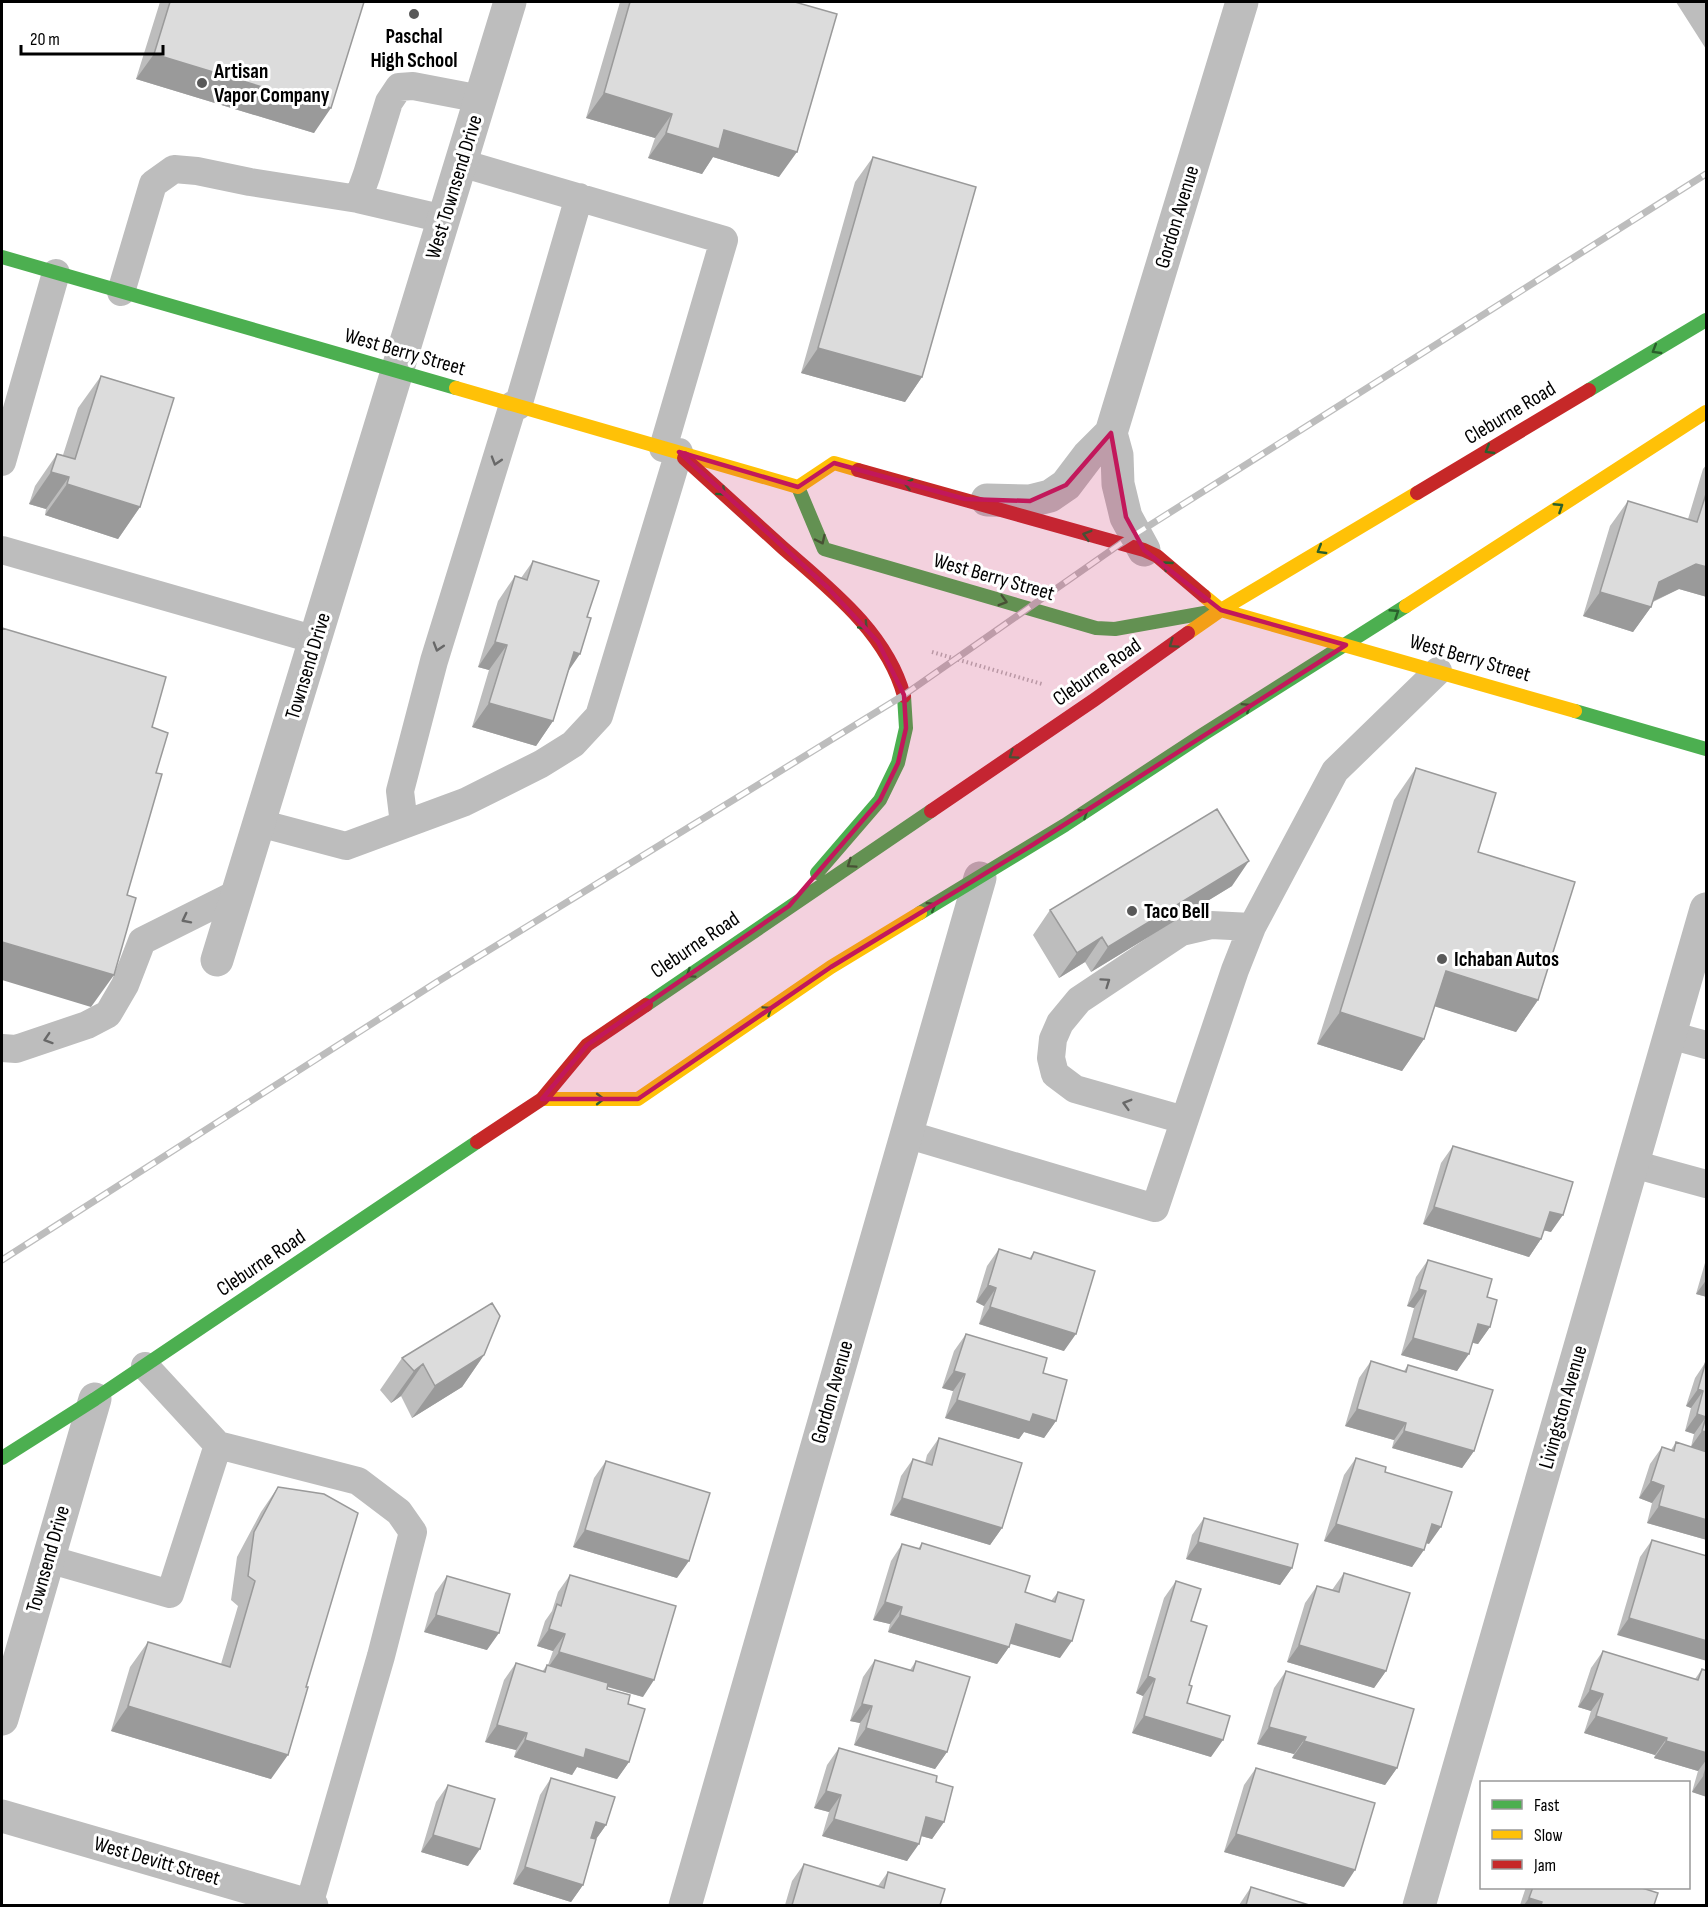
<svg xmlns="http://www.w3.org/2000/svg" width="1708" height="1907" viewBox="0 0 1708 1907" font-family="'Sofia Sans Condensed',sans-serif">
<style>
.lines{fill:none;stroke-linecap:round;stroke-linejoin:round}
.path{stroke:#b8b8b8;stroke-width:4;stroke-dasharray:1.5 3;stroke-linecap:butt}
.lane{stroke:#bdbdbd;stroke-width:28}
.street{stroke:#bdbdbd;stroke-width:33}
.fast{stroke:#4caf50;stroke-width:14}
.slow{stroke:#ffc107;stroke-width:14}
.jam{stroke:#c62828;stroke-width:14}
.rail-casing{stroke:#bdbdbd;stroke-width:7}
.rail{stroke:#fff;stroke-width:4.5;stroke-dasharray:14;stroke-linecap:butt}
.wall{fill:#bdbdbd}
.shaded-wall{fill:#9a9a9a}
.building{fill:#dcdcdc;stroke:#9a9a9a;stroke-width:1.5}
.oneway{stroke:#2a602c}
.oneway2{stroke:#686868}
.marked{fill:#c2185b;fill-opacity:0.2;stroke:#c2185b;stroke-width:4.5;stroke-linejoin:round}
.poi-dot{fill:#595959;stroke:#fff;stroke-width:2}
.labels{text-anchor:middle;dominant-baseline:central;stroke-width:6;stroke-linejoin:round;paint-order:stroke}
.poi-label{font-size:21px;font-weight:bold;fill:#000;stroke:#fff;text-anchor:start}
.street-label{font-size:21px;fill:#000;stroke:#fff}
</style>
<rect width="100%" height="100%" fill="#fff"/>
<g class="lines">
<path class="path" d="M932,652L1042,684"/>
<path class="lane" d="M461,163L724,240L663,448
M444,219L358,199L367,174L389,102L399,87L413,86L481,99
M121,292L153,184L174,169L197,171L250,182L358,199
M518,406L579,197
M2,462L56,273
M2,550L316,640
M259,823L346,846L465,802L541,764L573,744L599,716L679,452
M404,824L400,791L434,661L513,405
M1670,1035L1706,1045
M2,1048L16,1049L87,1025L108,1014L125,985L142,941L238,893
M1184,1120L1075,1089L1055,1074L1051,1058L1053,1039L1060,1023L1079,1000L1181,932L1211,925L1252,927
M906,1134L1155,1208L1235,970L1252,927L1335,771L1438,671
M1633,1164L1706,1184
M145,1366L218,1445L358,1481L399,1512L413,1532L381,1656L309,1905
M48,1559L170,1594L218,1445"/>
<path class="street" d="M1111,433L1117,455L1118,484L1126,517L1144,550
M987,500L1030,501L1050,496L1066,485L1088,456L1111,433L1242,2
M217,960L510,2
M2,1719L95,1399
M2,1816L312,1906
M685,1906L980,878
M1419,1906L1706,909"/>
<path class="fast" d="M2,257L456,388
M1589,390L1706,320
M798,487L824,549L1096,628L1115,629L1210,612
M1575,711L1706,749
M817,873L880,800L898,763L906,728L904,696
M920,913L1065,825L1202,735L1406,606
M646,1005L931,811
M2,1458L95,1399L477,1142"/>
<path class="slow" d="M456,388L798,487L834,463L858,470
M1204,596L1221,610L1575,711
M1406,606L1706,412
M1188,633L1221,610L1417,493
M542,1099H638L831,967L920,913"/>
<path class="jam" d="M684,458C717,488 750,518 783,548C830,589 887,633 904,696
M858,470L1144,550L1157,556L1204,596
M1417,493L1589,390
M931,811L1094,700L1188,633
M477,1142L542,1099L587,1045L646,1005"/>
<defs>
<path id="rail" d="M2,1260L437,982L904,695L1120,544L1706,174"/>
</defs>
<use href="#rail" class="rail-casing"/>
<use href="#rail" class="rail"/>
</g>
<path class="wall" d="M160,2H364L314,133L136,79Z
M620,2H795L779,177L713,157L702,174L648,158L655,138L586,118Z
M1676,2H1707V49H1706Z
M873,157L922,377L905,402L801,373L855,182Z
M101,376L140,507L118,539L45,515L46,509L29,504L35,486L57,454L63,455L78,408Z
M1707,464V597L1679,589L1653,602L1651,607L1633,632L1583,616L1610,526L1628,501L1688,519L1703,469Z
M533,561L568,672L553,721L536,746L472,727L489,670L478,667L498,601L515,576L521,578Z
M1416,768L1478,852L1538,1000L1516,1032L1435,1006L1424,1039L1402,1071L1317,1044L1394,800Z
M1232,886L1091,972L1085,962L1059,978L1033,935L1050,910Z
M1453,1146L1551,1232L1544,1230L1541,1239L1529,1257L1423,1224L1441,1163Z
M999,1249L1029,1259L1034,1252L1064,1351L979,1324L984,1306L976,1302L987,1266Z
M1707,1256V1297L1696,1294Z
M1428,1260L1487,1297L1490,1327L1478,1344L1473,1343L1457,1371L1401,1355L1414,1308L1407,1306L1416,1277Z
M966,1334L1043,1373L1056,1421L1044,1438L1024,1432L1019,1439L945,1418L953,1391L942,1388L954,1351Z
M484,1355L462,1387L412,1418L401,1396L391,1403L380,1390L402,1358Z
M1707,1360V1540L1647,1523L1652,1503L1639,1498L1650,1464L1662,1447L1671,1450L1676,1442L1691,1447L1694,1434L1685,1431L1691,1408L1686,1406L1695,1378Z
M1371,1361L1404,1371L1408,1365L1474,1451L1462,1468L1392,1448L1394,1440L1345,1426L1359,1378Z
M939,1438L1002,1528L990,1545L890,1515L901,1476L913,1459L925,1463L927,1455Z
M1356,1458L1385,1472L1429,1544L1426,1543L1412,1567L1324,1541L1344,1475Z
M606,1461L677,1578L573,1547L594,1478Z
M278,1487L271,1779L111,1731L130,1667L148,1642L221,1664L238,1606L231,1600L237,1557L261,1512Z
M1204,1518L1292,1568L1280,1585L1186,1559L1192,1535Z
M1652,1540L1707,1556L1617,1635L1640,1557Z
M922,1543L1025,1592L1051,1601L1058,1592L1060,1658L1010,1643L1009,1647L997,1664L888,1632L890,1624L873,1620L891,1561L902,1544L918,1549Z
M1344,1573L1386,1671L1374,1688L1287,1662L1305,1603L1317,1586L1332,1590Z
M570,1575L643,1697L607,1687V1689L628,1704L629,1762L617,1779L577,1767L572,1775L514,1757L516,1750L485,1742L504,1680L516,1663L542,1672L547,1665H548L553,1651L537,1646L545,1621L552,1611L558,1592Z
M447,1576L487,1650L424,1632L435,1593Z
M1176,1581L1191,1621L1189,1685L1187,1703L1211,1757L1132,1733L1143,1696L1136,1693L1164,1598Z
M1603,1651L1695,1679L1702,1669L1707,1671V1797L1692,1792L1698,1771L1654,1758L1655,1755L1584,1733L1591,1711L1578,1707L1591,1668Z
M875,1660L910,1670L916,1661L947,1752L935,1769L854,1745L860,1723L850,1721L863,1677Z
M1286,1671L1397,1768L1385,1785L1292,1758L1294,1754L1257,1744L1274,1688Z
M839,1748L936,1782L944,1822L932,1839L921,1836L907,1861L822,1836L829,1812L814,1808L827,1765Z
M1256,1768L1344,1887L1224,1852L1244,1785Z
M551,1778L606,1825L596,1839L583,1885L571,1902L513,1884L540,1795Z
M448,1785L468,1866L421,1852L436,1802Z
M804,1864L878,1886L888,1872L940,1905H785L792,1881Z
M1251,1887L1309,1905H1239Z
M1526,1887H1639L1654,1905H1520Z"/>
<path class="shaded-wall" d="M154,54L331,108L314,133L136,79Z
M604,93L672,114L655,138L586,118Z
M724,130L797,152L779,177L713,157L702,174L648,158L666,133Z
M818,348L922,377L905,402L801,373Z
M51,472L69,477L46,509L29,504Z
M67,484L140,507L118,539L45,515Z
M1696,564L1707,567V597L1679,589L1645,605L1651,607L1633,632L1583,616L1600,592L1659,582Z
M495,642L507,645L489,670L478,667Z
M574,652L580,654L563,679Z
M489,703L553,721L536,746L472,727Z
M1249,861L1232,886L1091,972L1108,947Z
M1102,937L1085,962L1059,978L1077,953Z
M2,942L114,975L91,1007L2,980Z
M1446,971L1538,1000L1516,1032L1424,1003Z
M1340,1012L1424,1039L1402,1071L1317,1044Z
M1434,1207L1541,1239L1529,1257L1423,1224Z
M1550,1212L1563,1215L1551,1232L1538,1229Z
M1707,1279V1297L1696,1294Z
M988,1285L996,1288L984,1306L976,1302Z
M1419,1289L1426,1291L1414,1308L1407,1306Z
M990,1307L1076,1334L1064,1351L979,1324Z
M1478,1324L1490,1327L1478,1344L1466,1341Z
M1413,1338L1469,1354L1457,1371L1401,1355Z
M484,1355L462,1387L412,1418L435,1386Z
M423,1364L401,1396L391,1403L414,1371Z
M954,1371L965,1374L953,1391L942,1388Z
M1698,1389L1703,1391L1691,1408L1686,1406Z
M957,1400L1033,1414L1056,1421L1044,1438L1024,1432L1019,1439L945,1418Z
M1357,1409L1406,1423L1394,1440L1345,1426Z
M1697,1414L1706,1417L1694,1434L1685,1431Z
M1404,1431L1474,1451L1462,1468L1392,1448Z
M1702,1431L1707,1432V1453L1690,1448Z
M1651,1481L1664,1486L1652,1503L1639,1498Z
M902,1498L1002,1528L990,1545L890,1515Z
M1659,1506L1707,1520V1540L1647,1523Z
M1336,1524L1424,1550L1412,1567L1324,1541Z
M1432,1524L1441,1527L1429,1544L1420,1541Z
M585,1530L689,1561L677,1578L573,1547Z
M1198,1542L1292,1568L1280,1585L1186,1559Z
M885,1602L902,1607L890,1624L873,1620Z
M436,1615L499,1633L487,1650L424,1632Z
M900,1615L1009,1647L997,1664L888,1632Z
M1629,1618L1707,1641V1661L1617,1635Z
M1016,1624L1072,1641L1060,1658L1004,1642Z
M549,1629L565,1634L553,1651L537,1646Z
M1299,1645L1386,1671L1374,1688L1287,1662Z
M559,1652L654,1680L643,1697L547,1669Z
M1148,1676L1155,1679L1143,1696L1136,1693Z
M1590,1690L1603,1694L1591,1711L1578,1707Z
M862,1704L872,1706L860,1723L850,1721Z
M128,1706L288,1755L271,1779L111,1731Z
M1144,1716L1223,1740L1211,1757L1132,1733Z
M1596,1716L1667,1738L1655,1755L1584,1733Z
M497,1725L527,1733L516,1750L485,1742Z
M1269,1727L1306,1737L1294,1754L1257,1744Z
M866,1728L947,1752L935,1769L854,1745Z
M525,1740L586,1749L629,1762L617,1779L577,1767L572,1775L514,1757Z
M1304,1741L1397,1768L1385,1785L1292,1758Z
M1666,1741L1707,1753V1759L1698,1771L1654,1758Z
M1704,1775L1707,1776V1797L1692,1792Z
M826,1791L841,1795L829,1812L814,1808Z
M926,1817L944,1822L932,1839L914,1834Z
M834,1819L919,1844L907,1861L822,1836Z
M596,1822L606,1825L594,1842L584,1839Z
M1236,1834L1355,1870L1344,1887L1224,1852Z
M433,1835L480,1849L468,1866L421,1852Z
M525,1867L583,1885L571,1902L513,1884Z
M1529,1898L1542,1902L1540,1905H1524Z"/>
<path class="building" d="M170,2H364L331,108L154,54Z
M630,2H795L837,14L797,152L724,130L719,149L666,133L672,114L604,93Z
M873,157L976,187L922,377L818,348Z
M101,376L174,398L140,507L67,484L69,477L51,472L57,454L75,459Z
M1707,491V567L1696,564L1659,582L1651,607L1600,592L1628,501L1697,522Z
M533,561L599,581L587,617L591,618L580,654L574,652L553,721L489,703L507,645L495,642L515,576L527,580Z
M2,628L166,677L152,727L168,733L156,773L162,774L127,895L136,898L114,975L2,942Z
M1416,768L1496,793L1478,852L1575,882L1538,1000L1446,971L1424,1039L1340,1012Z
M1217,809L1249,861L1108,947L1102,937L1077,953L1050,910Z
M1453,1146L1573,1182L1563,1215L1550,1212L1541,1239L1434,1207Z
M999,1249L1031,1259L1034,1252L1095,1271L1076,1334L990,1307L996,1288L988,1285Z
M1428,1260L1492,1279L1487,1297L1497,1300L1490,1327L1478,1324L1469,1354L1413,1338L1426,1291L1419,1289Z
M492,1303L500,1316L484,1355L435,1386L423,1364L414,1371L402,1358Z
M966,1334L1047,1358L1043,1373L1067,1380L1056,1421L1033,1414L1030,1422L957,1400L965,1374L954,1371Z
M1371,1361L1406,1372L1408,1365L1493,1390L1474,1451L1404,1431L1406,1423L1357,1409Z
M1706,1361H1707V1432L1702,1431L1706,1417L1697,1414L1703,1391L1698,1389Z
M939,1438L1022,1463L1002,1528L902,1498L913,1459L932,1465Z
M1676,1442L1707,1452V1520L1659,1506L1664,1486L1651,1481L1662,1447L1674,1451Z
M1356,1458L1386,1467L1385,1472L1452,1492L1441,1527L1432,1524L1424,1550L1336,1524Z
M606,1461L710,1493L689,1561L585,1530Z
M278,1487L324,1494L358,1513L306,1687H308L288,1755L128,1706L148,1642L230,1667L255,1581L248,1576L254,1532Z
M1204,1518L1298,1544L1292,1568L1198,1542Z
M1652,1540L1707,1556V1641L1629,1618Z
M922,1543L1030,1576L1025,1592L1055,1602L1058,1592L1084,1600L1072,1641L1016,1624L1009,1647L900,1615L902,1607L885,1602L902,1544L920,1549Z
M1344,1573L1410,1593L1386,1671L1299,1645L1317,1586L1339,1592Z
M570,1575L676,1606L654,1680L559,1652L565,1634L549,1629L557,1604L561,1606Z
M447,1576L510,1594L499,1633L436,1615Z
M1176,1581L1201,1589L1191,1621L1207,1626L1189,1685L1192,1686L1187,1703L1230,1716L1223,1740L1144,1716L1155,1679L1148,1676Z
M1603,1651L1698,1680L1702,1669L1707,1671V1753L1666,1741L1667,1738L1596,1716L1603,1694L1590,1690Z
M875,1660L913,1671L916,1661L970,1677L947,1752L866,1728L872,1706L862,1704Z
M516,1663L545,1672L547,1665L608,1683L607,1689L630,1695L628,1704L645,1709L629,1762L586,1749L584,1758L525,1740L527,1733L497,1725Z
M1286,1671L1414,1709L1397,1768L1304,1741L1306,1737L1269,1727Z
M839,1748L937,1776L936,1782L953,1787L944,1822L926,1817L919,1844L834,1819L841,1795L826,1791Z
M1707,1765V1776L1704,1775Z
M1256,1768L1375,1803L1355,1870L1236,1834Z
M551,1778L615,1797L606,1825L596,1822L591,1838L596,1839L583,1885L525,1867Z
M448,1785L495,1799L480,1849L433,1835Z
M804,1864L884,1888L888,1872L945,1889L940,1905H792Z
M1251,1887L1309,1905H1246Z
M1533,1887H1639L1658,1893L1654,1905H1541L1542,1902L1529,1898Z"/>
<defs><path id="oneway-chevron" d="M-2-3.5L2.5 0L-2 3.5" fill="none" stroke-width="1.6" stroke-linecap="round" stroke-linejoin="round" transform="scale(1.5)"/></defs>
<g class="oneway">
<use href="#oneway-chevron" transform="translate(1656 350) rotate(149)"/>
<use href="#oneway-chevron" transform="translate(1489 450) rotate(149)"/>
<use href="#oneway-chevron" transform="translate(908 484) rotate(-165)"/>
<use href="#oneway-chevron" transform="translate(722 492) rotate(42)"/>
<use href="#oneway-chevron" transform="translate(1559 507) rotate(-33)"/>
<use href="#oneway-chevron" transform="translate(1087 535) rotate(-164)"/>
<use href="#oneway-chevron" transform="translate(821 540) rotate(65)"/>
<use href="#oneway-chevron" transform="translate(1321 550) rotate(149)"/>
<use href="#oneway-chevron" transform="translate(1167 565) rotate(-139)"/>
<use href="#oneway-chevron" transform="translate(1003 601) rotate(16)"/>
<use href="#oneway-chevron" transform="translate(1395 613) rotate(-33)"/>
<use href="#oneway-chevron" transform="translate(864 626) rotate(47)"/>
<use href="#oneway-chevron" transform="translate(1173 644) rotate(145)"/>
<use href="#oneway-chevron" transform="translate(1247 707) rotate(-32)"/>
<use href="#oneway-chevron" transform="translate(1013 755) rotate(146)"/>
<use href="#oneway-chevron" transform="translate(1084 813) rotate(-33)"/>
<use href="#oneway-chevron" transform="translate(851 864) rotate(146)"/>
<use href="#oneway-chevron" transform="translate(932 906) rotate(-31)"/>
<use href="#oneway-chevron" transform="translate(690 974) rotate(146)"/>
<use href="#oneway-chevron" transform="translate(768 1010) rotate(-34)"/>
<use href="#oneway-chevron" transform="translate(600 1099)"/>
</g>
<g class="oneway2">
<use href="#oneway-chevron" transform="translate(496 461) rotate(107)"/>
<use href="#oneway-chevron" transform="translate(438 647) rotate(107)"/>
<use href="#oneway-chevron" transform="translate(186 919) rotate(153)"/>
<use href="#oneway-chevron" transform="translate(1106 982) rotate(-35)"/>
<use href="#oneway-chevron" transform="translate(48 1039) rotate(162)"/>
<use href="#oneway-chevron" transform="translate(1127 1104) rotate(-164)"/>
</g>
<path class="marked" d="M1111,433L1126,517L1144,550L1221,610L1346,645L1034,844L831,967L638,1099H542L587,1045L789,906L880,800L898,763L906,728L904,695L878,642L828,588L679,452L798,487L834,463L965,499L1030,501L1066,485Z"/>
<g class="poi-dot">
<circle cx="414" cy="14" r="6"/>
<circle cx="202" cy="83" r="6"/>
<circle cx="1132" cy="911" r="6"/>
<circle cx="1442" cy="959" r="6"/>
</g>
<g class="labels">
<g class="poi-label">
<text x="414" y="36" text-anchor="middle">Paschal<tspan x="414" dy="24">High School</tspan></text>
<text x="214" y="71">Artisan<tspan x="214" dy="24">Vapor Company</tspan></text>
<text x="1144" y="911">Taco Bell</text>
<text x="1454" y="959">Ichaban Autos</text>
</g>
<g class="street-label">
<text transform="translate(454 187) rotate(-73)">West Townsend Drive</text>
<text transform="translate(1177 217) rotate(-73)">Gordon Avenue</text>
<text transform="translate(405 352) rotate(16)">West Berry Street</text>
<text transform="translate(1510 413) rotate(-31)">Cleburne Road</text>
<text transform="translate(994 577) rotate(16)">West Berry Street</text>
<text transform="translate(1470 658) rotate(16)">West Berry Street</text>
<text transform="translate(308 666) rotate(-73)">Townsend Drive</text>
<text transform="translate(1097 672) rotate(-35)">Cleburne Road</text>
<text transform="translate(695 945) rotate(-34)">Cleburne Road</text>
<text transform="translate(261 1263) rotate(-34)">Cleburne Road</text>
<text transform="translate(832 1392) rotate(-74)">Gordon Avenue</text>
<text transform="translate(1563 1407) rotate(-74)">Livingston Avenue</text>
<text transform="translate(48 1559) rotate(-74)">Townsend Drive</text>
<text transform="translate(157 1861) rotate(16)">West Devitt Street</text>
</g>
</g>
<rect width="1708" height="1907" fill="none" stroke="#000000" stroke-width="6"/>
<rect x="1480" y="1781" width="210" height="108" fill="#ffffff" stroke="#999999" stroke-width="1.5"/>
<rect x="1492" y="1800" width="30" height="9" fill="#4caf50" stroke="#999999" stroke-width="1.5"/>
<text x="1534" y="1811" font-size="18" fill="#000000">Fast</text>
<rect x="1492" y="1830" width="30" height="9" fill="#ffc107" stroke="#999999" stroke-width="1.5"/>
<text x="1534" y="1841" font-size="18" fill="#000000">Slow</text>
<rect x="1492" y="1860" width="30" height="9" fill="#c62828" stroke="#999999" stroke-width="1.5"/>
<text x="1534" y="1871" font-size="18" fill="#000000">Jam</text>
<path d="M21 45v9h142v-9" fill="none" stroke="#000000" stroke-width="3"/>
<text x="30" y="45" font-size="18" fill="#000000" stroke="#ffffff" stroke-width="4.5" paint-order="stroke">20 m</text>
</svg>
